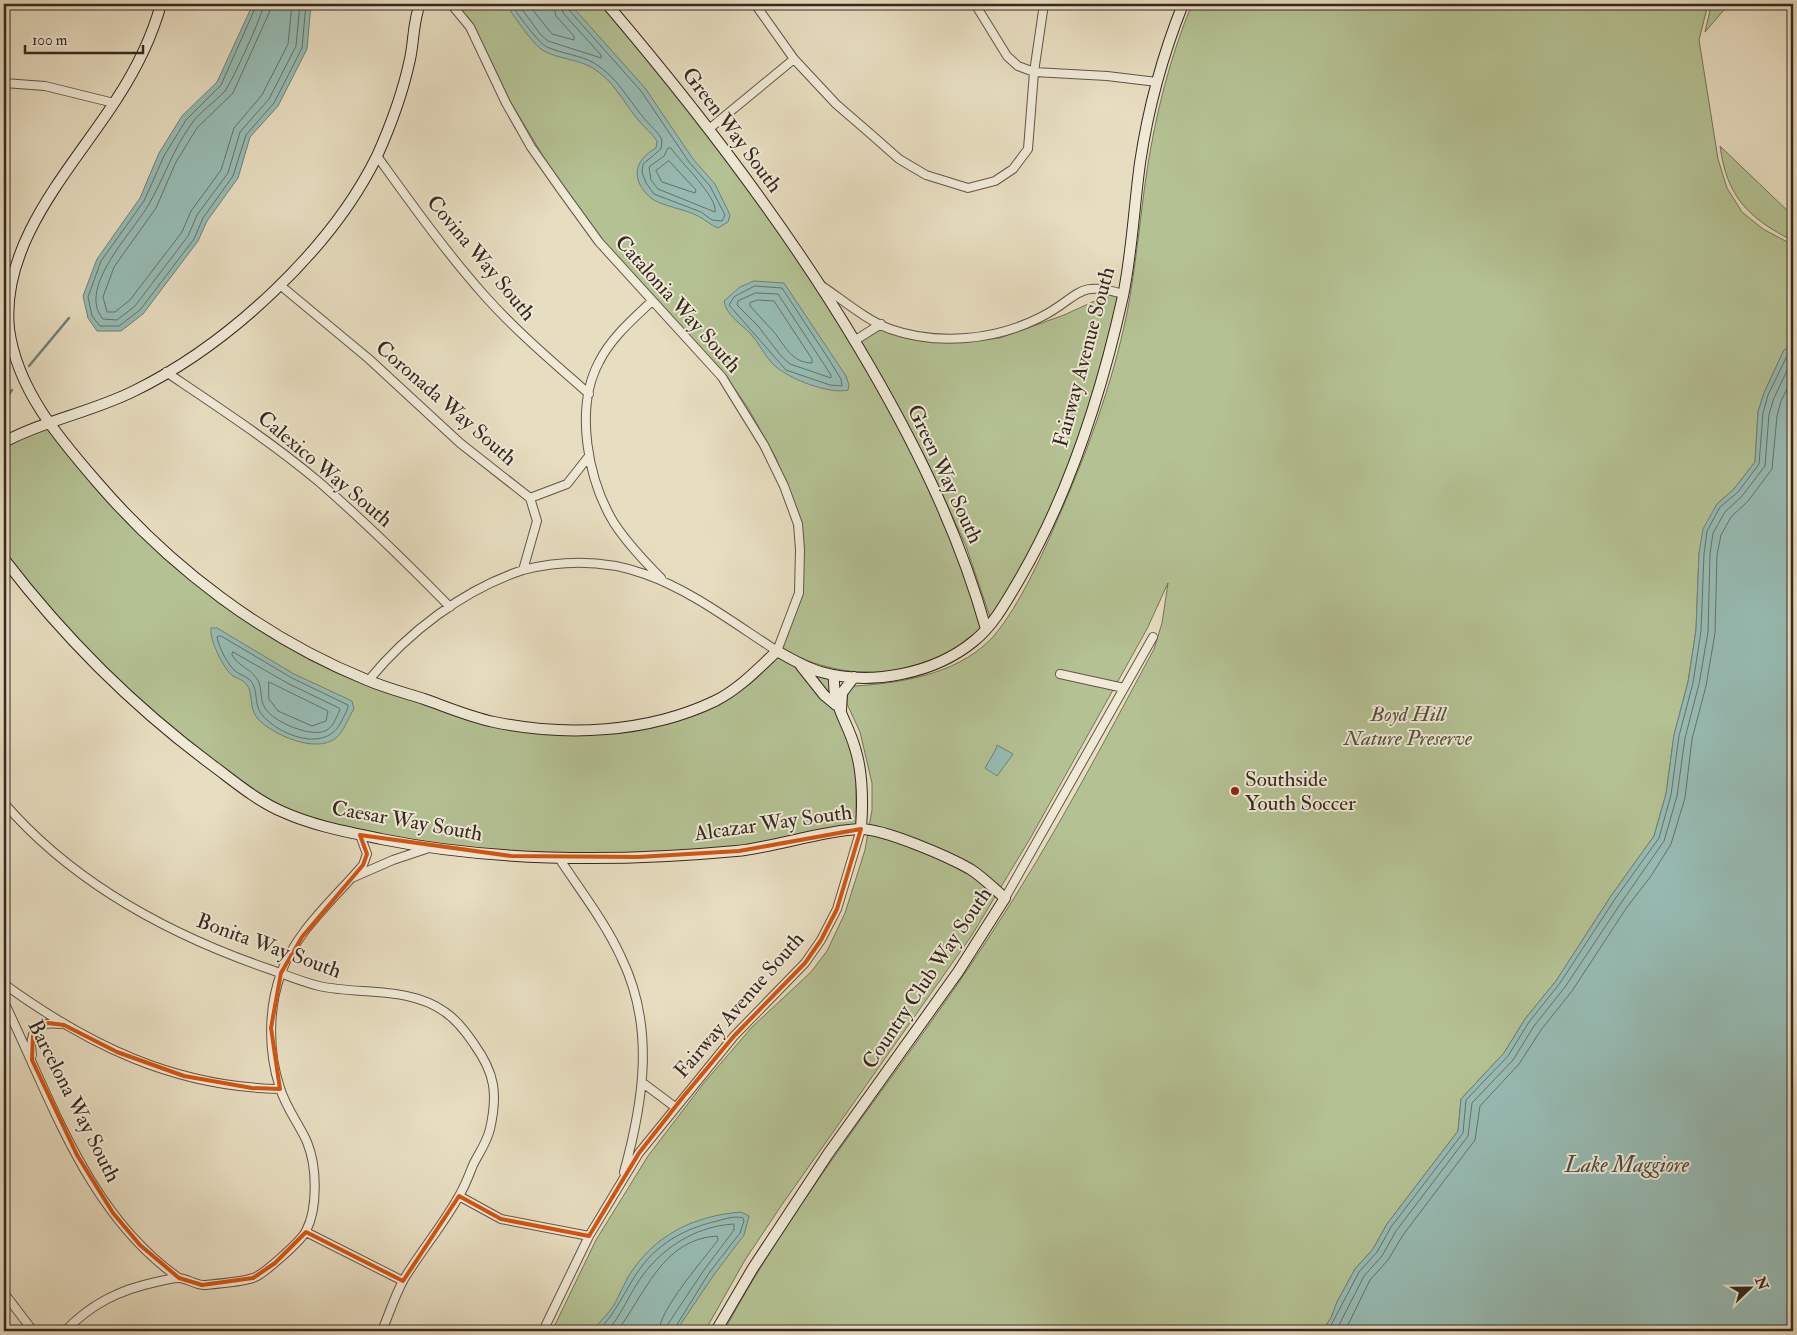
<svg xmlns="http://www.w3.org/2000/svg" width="1797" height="1335" viewBox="0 0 1797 1335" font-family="'IM FELL Double Pica',serif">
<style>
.green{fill:#b4c193;stroke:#75745a}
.water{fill:#97bbb3;stroke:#708078}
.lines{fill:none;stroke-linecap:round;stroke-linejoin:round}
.shore{stroke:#66726a;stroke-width:1}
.stream{stroke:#708078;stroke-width:2.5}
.street-casing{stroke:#625548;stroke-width:10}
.secondary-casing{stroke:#362820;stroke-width:12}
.street{stroke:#efe9d6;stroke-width:8}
.secondary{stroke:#efe9d6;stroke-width:10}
.marked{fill:none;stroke:#d6540e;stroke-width:4;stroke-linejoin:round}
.poi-dot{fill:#8f2418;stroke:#efe9d6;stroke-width:2}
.labels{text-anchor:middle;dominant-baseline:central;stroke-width:4;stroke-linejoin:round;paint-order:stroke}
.street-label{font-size:21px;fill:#362820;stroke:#efe9d6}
.park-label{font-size:21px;font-style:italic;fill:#564e3d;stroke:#efe9d6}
.poi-label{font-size:21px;fill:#362820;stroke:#efe9d6;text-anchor:start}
.water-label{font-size:22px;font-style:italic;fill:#4e4d45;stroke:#efe9d6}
</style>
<rect width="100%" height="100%" fill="#e7ddc0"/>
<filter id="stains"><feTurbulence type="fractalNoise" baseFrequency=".004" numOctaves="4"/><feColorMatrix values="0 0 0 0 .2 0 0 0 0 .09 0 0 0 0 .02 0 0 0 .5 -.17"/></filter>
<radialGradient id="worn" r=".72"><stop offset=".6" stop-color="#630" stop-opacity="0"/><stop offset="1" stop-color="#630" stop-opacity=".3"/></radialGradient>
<path class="green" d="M456,4H601C697,116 786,234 861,361C897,421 933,484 958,550C967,575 975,600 983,625C931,681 847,685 782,649L801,599L804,549L800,521L776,458L748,408L720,368L616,258L555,176L510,101L472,22Z
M1192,4H1708L1699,40L1718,159L1727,188L1742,212L1763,229L1793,245V345L1784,350L1764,393L1758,412L1755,462L1734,489L1717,504L1699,553L1696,630L1688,682L1674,735L1666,794L1654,836L1611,896L1556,981L1525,1019L1504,1053L1461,1099L1458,1131L1387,1224L1373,1249L1355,1269L1337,1302L1331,1318L1322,1331H724C800,1189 906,1066 993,931C1052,841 1103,744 1154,649L1162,623L1168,583L1147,629L1031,837L972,935L781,1206L745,1260L705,1331H552L596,1240L648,1156L703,1084L752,1027L811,972L827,951L845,913L865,850L872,810V783L860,732L847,704L848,690L855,686C900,683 954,675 989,641C1014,616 1042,556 1056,523C1086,455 1112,386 1127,313C1136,266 1140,218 1147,170C1156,113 1170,57 1192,4Z
M1712,4H1729L1705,32L1711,6Z
M1720,146L1793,216V241C1749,218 1727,198 1720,146Z
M1110,294L1118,297C1092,407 1059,525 990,617L966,546L926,459L860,342L880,329L921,341L961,342L1000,338L1064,315Z
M44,429L50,430L126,522L220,604L303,656L327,667L450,713L601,734L717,704L777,656L836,678L856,773V825L739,847L638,853L512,852L431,844L364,831L318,820L283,808L249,787L192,745L121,682L87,649L19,572L4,552V449L26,436Z"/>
<path class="water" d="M253,4H311L307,49L278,106L250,137L238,178L207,221L198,241L143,314L121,331H97L88,318L83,296L97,259L140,198L159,153L182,116L217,82Z
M506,4H570L645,88L693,159L715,184L730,215L728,222L718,228C710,225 706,220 698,216C685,209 661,206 651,198C630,180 634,160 656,148L657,141C652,133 645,128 639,121C623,102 614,80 591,67C576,59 559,59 544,51C534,46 512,14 506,4Z
M754,281L784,283L846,376L849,385L848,390C830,395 786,378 773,364C764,355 759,343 750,333C740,323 726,315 724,301L740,287Z
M1793,345V1331H1322L1331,1318L1337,1302L1355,1269L1373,1249L1387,1224L1458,1131L1461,1099L1504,1053L1525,1019L1556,981L1611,896L1654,836L1666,794L1674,735L1688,682L1696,630L1699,553L1703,529L1717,504L1734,489L1755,462L1758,412L1764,393L1784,350Z
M211,628H217L294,674L352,701L354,709C348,718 344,731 336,738C316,754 273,735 258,719C248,708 254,692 246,684C242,679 238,679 233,676C224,670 209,639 211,628Z
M997,745L1013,754L997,776L985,768L996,749Z
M741,1212L749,1216L744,1235L713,1276L676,1331H592C599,1323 608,1314 614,1305C619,1296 623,1286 628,1277C654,1235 693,1216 741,1212Z"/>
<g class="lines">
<path class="shore" d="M257,4L221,85L186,120L164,156L144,201L101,261L88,297L92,316L100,326H119L140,310L194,239L203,218L233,176L246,135L274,103L302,48L306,4
M264,4C263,14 232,82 225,91C214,103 199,112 190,126C173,150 164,178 149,204C134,231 76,288 103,319L117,320L135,306L188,236L197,215L228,173L240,132L269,99L296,46L300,4
M271,4L269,13L233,93L197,128L176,162L156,208L114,267L103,297L107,312H115L130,300L182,232L191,211L221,170L234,128L262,95L288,44L292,4
M511,4C517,13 538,43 547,47C563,54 580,55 594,63C617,77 627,98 643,117C649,125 658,131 662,140L661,149L643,164L642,172L646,183L654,194L701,212L712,220L722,221L725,215L710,186L689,162L641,91L568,9L567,4
M518,4L541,35L548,41L601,58V55L563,13L561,4
M528,4L552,34L574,40V36L556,16L553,4
M668,148H671C680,162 718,197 715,212L658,189L651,180L649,167L664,156Z
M669,161L696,190L695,193L662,182L656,171Z
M755,286L782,288L828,358L841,379L842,386L830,385L786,370L729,305L734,297Z
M756,293L778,294L831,375V378L790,364L781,356L758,326L737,305L738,301Z
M758,300L774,301L812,359V363C792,363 785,346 774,332C766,323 758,315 750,306V303Z
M221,636L292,678L348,705C348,710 344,716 341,722C326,753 281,736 263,716C253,706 259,691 251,681C246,676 240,675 235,671C227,663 219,648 217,637Z
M233,652L289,684L339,708L340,710C336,717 334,726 327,730C313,739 273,722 265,708C259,699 263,687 257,679C250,668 239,667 232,655Z
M269,682L328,711L326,721L312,726L278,711L269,699Z
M598,1331C613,1316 621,1299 632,1281C651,1248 678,1231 713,1222C722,1220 734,1215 743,1218L744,1221L740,1233L709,1273L673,1331
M607,1331C621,1316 627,1299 638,1282C659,1250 694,1226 734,1224V1230L704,1270L668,1324L666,1331
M617,1331C645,1295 662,1239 717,1236L718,1240C704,1259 659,1310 659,1331
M1328,1331L1359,1272L1377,1252L1391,1227L1463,1133L1466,1100L1508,1056L1529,1022L1560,983L1615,899L1659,838L1671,795L1679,736L1693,683L1701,631L1704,554L1707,531L1720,507L1738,492L1759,464L1763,413L1768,395L1788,354L1793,350
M1336,1331L1364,1276L1382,1256L1396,1231L1468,1136L1472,1103L1513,1060L1534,1026L1565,987L1621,903L1664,841L1677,796L1685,738L1699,684L1708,632L1710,554L1713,533L1725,512L1742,496L1765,466L1769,414L1774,398L1793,358
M1345,1331L1370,1280L1388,1260L1403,1235L1475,1140L1480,1106L1519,1064L1541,1030L1572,991L1627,907L1651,876L1671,844L1685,798L1692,739L1706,686L1715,633L1717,555L1721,535L1731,517L1748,501L1772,469L1777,416L1781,401L1793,377"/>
<path class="stream" d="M29,366L69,318
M4,401L12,390"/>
<defs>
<path id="street" d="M451,4L470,27L506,103L531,147L562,191L599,242L722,377L764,445L784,486L798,524L800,549L799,593L777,651C691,595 632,543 523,570
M755,4L794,59L836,104L873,136L899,159L926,175L968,188L995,181L1013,169L1028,149L1034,72L1044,4
M975,4L1007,56L1018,66L1034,72L1107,76L1157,82
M4,83L45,86L114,103
M709,129L794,59
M377,156C411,203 445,251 484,295C516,331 553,362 589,394
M280,285L369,359L460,443L530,498
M822,286C843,300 866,320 890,329C938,346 996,340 1041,317C1079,298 1076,279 1123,294
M651,302C632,320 611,338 599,362C574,409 588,480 614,523C627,543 644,561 661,578
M854,341L881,324
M166,372C218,407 270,441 318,481C364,521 407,563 450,607
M530,498L567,484L589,456
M1060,674L1124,688
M368,681C408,632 463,590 523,570L537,521L530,498
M4,803C74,884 170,935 269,969C286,975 302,982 319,986C359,995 410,986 445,1012C457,1020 466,1032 474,1044C495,1073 498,1094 490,1129C487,1142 479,1153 473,1165C469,1175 465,1186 459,1196C443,1225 421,1251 404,1279C395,1295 389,1314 382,1331
M559,858C580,890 605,922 621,957C655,1026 644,1100 624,1172
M354,877L393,860L429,848
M1005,898L1153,637
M4,984C88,1045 174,1087 280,1089
M4,1002C51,1098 87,1214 179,1278
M32,1055C29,1033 35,1021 60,1024
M643,1083L675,1107
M459,1196L501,1219L589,1236
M306,1232L403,1281
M4,1293L33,1331
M65,1331C91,1304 119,1290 156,1282C163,1281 171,1278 178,1278C187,1278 195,1285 204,1285C215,1284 242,1282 253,1278C263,1275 301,1241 306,1231C318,1208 317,1166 307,1142C299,1124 286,1108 280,1088C268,1052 268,1009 281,973C296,931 335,898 363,865L367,854L360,835
M543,1331L589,1236L639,1153L734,1036L805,963L821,940L837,909L861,829"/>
<path id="secondary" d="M161,4C152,37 135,71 116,100C73,167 0,242 9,329C17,389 58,437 97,482C170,567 263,638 367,680C386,688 405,693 424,699C447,707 470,717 494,722C566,737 648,733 715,701C739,689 758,669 777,651C791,659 806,668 821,672C871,686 934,674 974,641C993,626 1006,602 1019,580C1070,493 1101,395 1123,296C1132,252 1134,207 1140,163C1148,109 1163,54 1183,4
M607,4C699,112 786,225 859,348C912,437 958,529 986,629
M4,442C45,420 92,412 134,391C228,345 331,250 377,156C391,125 403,92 410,59C414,41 413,21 420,4
M4,559C63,636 134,707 212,765C235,782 257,801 283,812C314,826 348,832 381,839C497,862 619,862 736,851C776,847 820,831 859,829C883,828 949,857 970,869C983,877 994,889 1005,898L958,972L828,1154L753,1268L716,1331
M801,666L824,695L836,705
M834,675C832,705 847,720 855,748C863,773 863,802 861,829
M841,710L842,693L854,677"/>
</defs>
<use href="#street" class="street-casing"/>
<use href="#secondary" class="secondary-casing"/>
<use href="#street" class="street"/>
<use href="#secondary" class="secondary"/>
</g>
<path class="marked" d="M861,829L837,909L821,940L805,963L734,1036L683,1097L639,1153L589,1236L501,1219L459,1196L403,1281L306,1232L275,1263L253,1278L202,1285L179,1278L140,1245L113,1213L77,1155L32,1060L33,1034L48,1023L64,1025L117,1052L184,1076L252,1088L280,1089L271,1028L281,973L302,937L363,865L367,854L360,835L511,856L638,857L739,851Z"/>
<circle class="poi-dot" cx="1235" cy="791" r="5"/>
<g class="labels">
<g class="street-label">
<text transform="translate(732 130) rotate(53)">Green Way South</text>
<text transform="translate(481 258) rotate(50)">Covina Way South</text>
<text transform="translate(678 304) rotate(48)">Catalonia Way South</text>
<text transform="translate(1084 357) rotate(-75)">Fairway Avenue South</text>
<text transform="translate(446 403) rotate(41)">Coronada Way South</text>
<text transform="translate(325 469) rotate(40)">Calexico Way South</text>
<text transform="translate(945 474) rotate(65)">Green Way South</text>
<text transform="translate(407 821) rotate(10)">Caesar Way South</text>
<text transform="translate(773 823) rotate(-8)">Alcazar Way South</text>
<text transform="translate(269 946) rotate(20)">Bonita Way South</text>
<text transform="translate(927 978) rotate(-56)">Country Club Way South</text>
<text transform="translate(739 1005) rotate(-49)">Fairway Avenue South</text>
<text transform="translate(74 1101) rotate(63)">Barcelona Way South</text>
</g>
<g class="park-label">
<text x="1408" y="714">Boyd Hill<tspan x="1408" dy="24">Nature Preserve</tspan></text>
</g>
<g class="poi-label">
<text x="1245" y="779">Southside<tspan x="1245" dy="24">Youth Soccer</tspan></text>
</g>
<g class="water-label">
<text x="1627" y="1165">Lake Maggiore</text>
</g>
</g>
<rect width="1797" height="1335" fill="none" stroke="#e7ddc0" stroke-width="20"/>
<rect x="5" y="5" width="1787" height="1325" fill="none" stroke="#362820" stroke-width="2.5"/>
<rect x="10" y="10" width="1777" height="1315" fill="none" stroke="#362820"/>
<g transform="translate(1750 1288) rotate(68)" stroke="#efe9d6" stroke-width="4" paint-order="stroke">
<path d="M0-4L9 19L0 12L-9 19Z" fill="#362820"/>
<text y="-8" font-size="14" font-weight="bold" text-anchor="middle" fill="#362820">N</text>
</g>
<path d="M25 45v8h118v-8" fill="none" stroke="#362820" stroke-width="2.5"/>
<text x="32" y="45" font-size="15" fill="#362820" stroke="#efe9d6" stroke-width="4" paint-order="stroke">100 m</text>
<rect width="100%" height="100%" filter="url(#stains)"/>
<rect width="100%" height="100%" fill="url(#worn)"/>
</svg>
